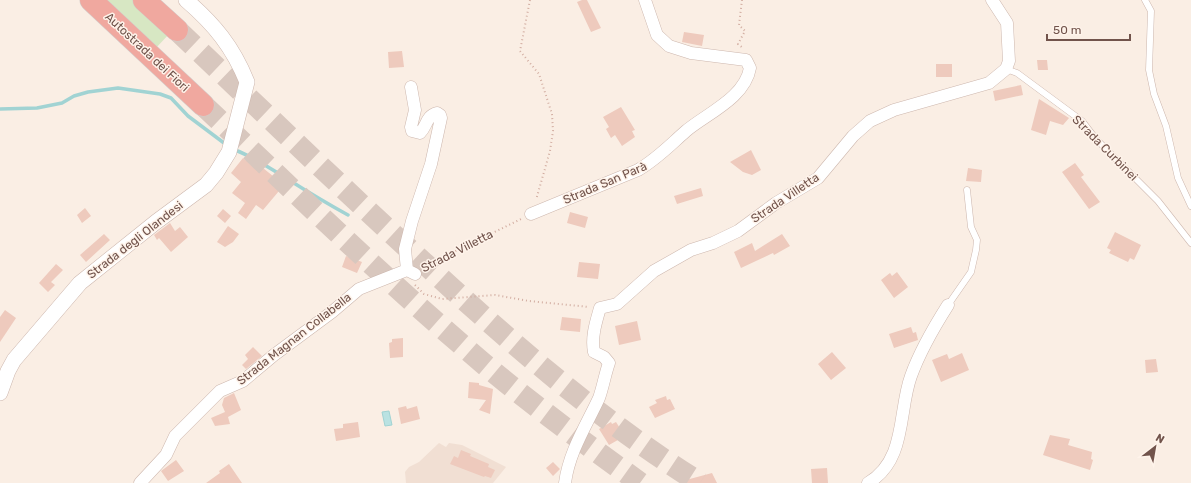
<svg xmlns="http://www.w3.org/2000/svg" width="1191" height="483" viewBox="0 0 1191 483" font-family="Rubik,sans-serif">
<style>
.residential{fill:#f1dfd3}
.green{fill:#d7e7c3}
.water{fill:#bae2e2;stroke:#a1d3d3}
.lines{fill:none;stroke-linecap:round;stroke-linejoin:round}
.stream{stroke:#a1d3d3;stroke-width:3.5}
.building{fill:#eecabd}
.motorway-tunnel{stroke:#d8c7be;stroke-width:22;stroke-dasharray:22 11;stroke-linecap:butt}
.service-casing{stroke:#cdb7ae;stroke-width:7}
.minor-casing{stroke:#cdb7ae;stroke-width:13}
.tertiary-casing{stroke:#cdb7ae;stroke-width:16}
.motorway-casing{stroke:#d4cbc9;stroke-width:23}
.path{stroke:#d2ada1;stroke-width:2;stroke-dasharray:1 3;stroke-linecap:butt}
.service{stroke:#fff;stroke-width:6}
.minor{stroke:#fff;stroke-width:12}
.tertiary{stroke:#fff;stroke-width:15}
.motorway{stroke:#f0a89f;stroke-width:22}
.labels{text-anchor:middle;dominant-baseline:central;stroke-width:3;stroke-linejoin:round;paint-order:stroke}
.street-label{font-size:12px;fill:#71534b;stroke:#fef3ea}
</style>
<rect width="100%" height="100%" fill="#faeee4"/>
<path class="residential" d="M439,443L446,447L449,443L462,445L506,467L493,483H406L405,472L409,467L419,462Z"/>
<path class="green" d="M105,0H134L170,33L155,49Z"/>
<path class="water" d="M389,411L392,425L385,426L382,412Z"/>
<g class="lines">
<path class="stream" d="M0,109L37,108L62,103L74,96L88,92L118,88L160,94L171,98L188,116L224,143
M235,150C256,158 271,169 289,180C308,192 328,204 348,215"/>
</g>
<path class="building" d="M582,0H587L601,28L591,32L577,2Z
M684,32L704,35L702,46L682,42Z
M402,51L404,67L389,68L388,52Z
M1037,60H1047L1048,70H1038Z
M936,64H952V77H936Z
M1021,85L1023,95L995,101L993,91Z
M1039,99L1069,118L1063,125L1050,121L1046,135L1031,130Z
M621,107L635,130L632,131L635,137L622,146L615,135L611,138L606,129L609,127L603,117Z
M751,150L761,170L752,175L743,172L730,162Z
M243,158L253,166L257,160L265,166L263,168L284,185L263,210L256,205L246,219L238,213L245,203L232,193L241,182L231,173Z
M1075,163L1084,175L1081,177L1100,202L1089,209L1062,172Z
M968,168L982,170L981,182L966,181Z
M701,188L703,196L677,204L674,196Z
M85,208L91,216L82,223L77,215Z
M223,209L231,216L225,223L217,216Z
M570,212L588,217L585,228L567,223Z
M170,223L175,231L180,227L188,237L171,252L159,238L157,240L154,235Z
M228,226L239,234L233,242L225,247L217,242Z
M1115,232L1141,245L1134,260L1130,258L1128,262L1109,253L1111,250L1107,248Z
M104,234L110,240L86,262L80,255Z
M782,234L790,246L774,255L773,253L741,268L734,252L752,243L755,251Z
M346,256L362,262L357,273L342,267Z
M579,262L600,264L598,279L577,277Z
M56,264L63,270L51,282L55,285L48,292L39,283Z
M897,272L908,287L894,298L881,280L890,273L892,276Z
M5,310L16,318L0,342V317Z
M562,317L581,319L580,332L560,330Z
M637,321L641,340L619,345L615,326Z
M911,327L913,333L916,332L918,340L894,348L889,334Z
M403,338V357L390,358L389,343L392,342V339Z
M253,347L262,356L246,369L242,365L248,359L245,355Z
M832,352L846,368L831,380L818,364Z
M962,353L969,370L941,382L932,360L947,354L949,359Z
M1156,359L1158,372L1146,373L1145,360Z
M469,382L479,383V385L493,389L490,414L479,410L486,400L468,398Z
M234,393L241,410L228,417L230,424L215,426L211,418L225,412L222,405L224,398Z
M666,396L667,400L670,399L675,409L655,418L649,407L657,403L655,400Z
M406,406L407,409L417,406L420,419L401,424L398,408Z
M358,422L360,437L336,441L334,429L343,428V424Z
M611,422L612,424L616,422L625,436L609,445L599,429Z
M1050,435L1070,439L1068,445L1092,452L1091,459L1093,460L1090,470L1043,455Z
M461,450L471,454L470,456L489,464L488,467L495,470L491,478L485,476L484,477L450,464L454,456L458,458Z
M176,460L184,471L168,481L161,471Z
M553,462L560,469L553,476L546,468Z
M229,464L242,483H206L220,473L219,471Z
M827,468L828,483H812L811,469Z
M712,473L717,483H686V480Z"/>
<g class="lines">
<path class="motorway-tunnel" d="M177,30C259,108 340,186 423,262C510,342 599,420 700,483
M203,105C291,188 378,273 470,352C524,399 582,441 640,483"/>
<defs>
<path id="service" d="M1145,0L1151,11L1149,70L1154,94L1166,126L1178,178L1191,206
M1006,69L1017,73L1082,121L1095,138L1158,201L1191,243
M948,305L971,272L976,250L977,240L971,227L967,190"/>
<path id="minor" d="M531,214L638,170C657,159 670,145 686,131C706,114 745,98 750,68L746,60L691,53L669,46L657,35L645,0
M407,270L405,249L412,221L431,164L441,118L440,115L437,113C426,116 427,126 420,133L412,131L411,127L415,110L411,87
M140,483L166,455L175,436L220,391L243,381L274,355L332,312L359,289L407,270L415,274
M565,483C569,452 586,426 599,398C603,387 605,374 609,363L604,357L594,352C591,337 596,322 600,308L617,304L654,271L691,250L713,243L738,231L776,203L818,178L853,136L870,121L894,110L989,83L1006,69L1009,61L1007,23L992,0
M868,483C907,460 898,411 911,376C920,351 934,327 948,305"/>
<path id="tertiary" d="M0,393L8,371L14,360L80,283L156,222L206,185L216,173L229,152L247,82C233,47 214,24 186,0"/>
<path id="motorway" d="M91,0L203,105
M144,0L177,30"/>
</defs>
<use href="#service" class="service-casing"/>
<use href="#minor" class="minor-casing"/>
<use href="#tertiary" class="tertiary-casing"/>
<use href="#motorway" class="motorway-casing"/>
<path class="path" d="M530,0L520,51L539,74L552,114L553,131L550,151L536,200
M742,0L739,25L745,31L738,44L743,48
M423,267L521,219
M415,285L424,294L442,299L495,295L529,301L589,307"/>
<use href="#service" class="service"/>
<use href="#minor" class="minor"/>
<use href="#tertiary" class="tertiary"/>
<use href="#motorway" class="motorway"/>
</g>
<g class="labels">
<g class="street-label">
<text transform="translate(147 52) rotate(43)">Autostrada dei Fiori</text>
<text transform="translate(1105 148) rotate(45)">Strada Curbinei</text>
<text transform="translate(605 183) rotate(-23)">Strada San Parà</text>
<text transform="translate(785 198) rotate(-34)">Strada Villetta</text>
<text transform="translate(135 240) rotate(-38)">Strada degli Olandesi</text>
<text transform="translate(457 251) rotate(-27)">Strada Villetta</text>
<text transform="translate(294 339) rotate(-38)">Strada Magnan Collabella</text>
</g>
</g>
<g transform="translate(1155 447) rotate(31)" stroke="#fef3ea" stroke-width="3" paint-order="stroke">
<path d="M0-3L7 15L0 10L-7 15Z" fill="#71534b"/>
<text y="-6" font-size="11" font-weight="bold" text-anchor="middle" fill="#71534b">N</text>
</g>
<path d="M1047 34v6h83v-6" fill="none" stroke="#71534b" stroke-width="2"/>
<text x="1053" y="34" font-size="12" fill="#71534b" stroke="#fef3ea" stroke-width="3" paint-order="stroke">50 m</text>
</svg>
